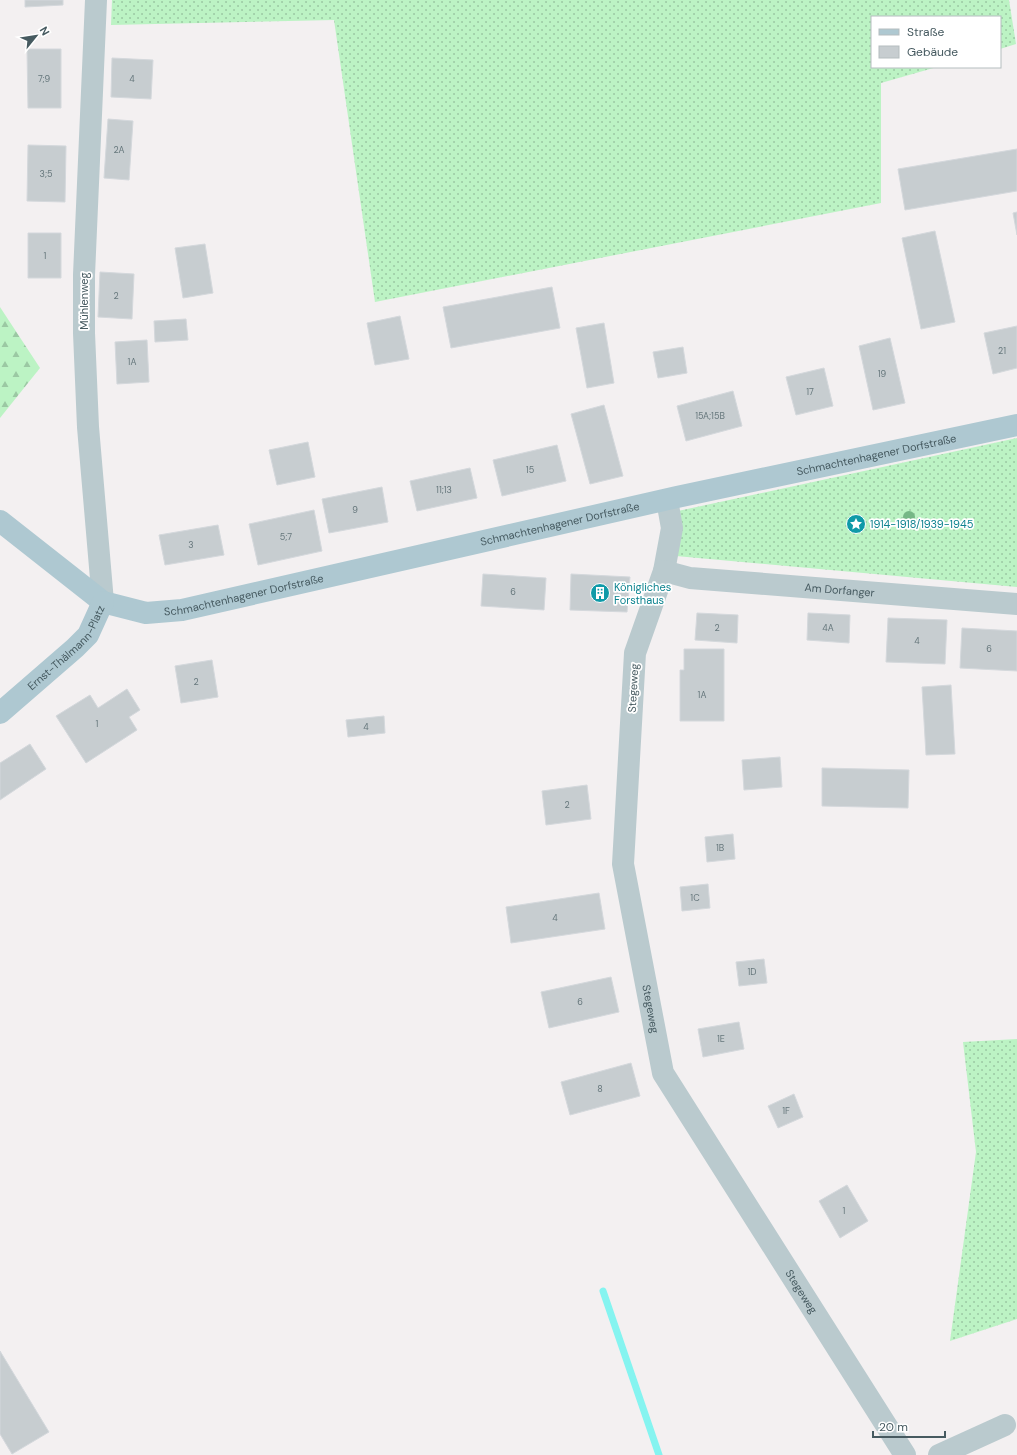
<svg xmlns="http://www.w3.org/2000/svg" width="1017" height="1455" viewBox="0 0 1017 1455" font-family="'DM Sans',sans-serif">
<style>
.grass{fill:url(#grass-dots)}
.forest{fill:url(#forest-firs)}
.lines{fill:none;stroke-linecap:round;stroke-linejoin:round}
.stream{stroke:#85f4f0;stroke-width:7}
.building{fill:#c7cdd0;stroke:#d4d8dc}
.minor{stroke:#bacace;stroke-width:22}
.major{stroke:#aec8d1;stroke-width:22}
.tree{fill:#76b786}
.labels{text-anchor:middle;dominant-baseline:central;stroke-width:3.5;stroke-linejoin:round;paint-order:stroke}
.number-label{font-size:9px;fill:#66777c}
.street-label{font-size:11px;fill:#465a60;stroke:#fff}
.culture-label{font-size:11px;fill:#0d838f;stroke:#fff;text-anchor:start}
</style>
<defs>
<pattern id="grass-dots" width="8" height="8" patternUnits="userSpaceOnUse"><rect width="8" height="8" fill="#bcf3c4"/><path d="M2 2h.1M6 6h.1" fill="none" stroke="#9bc8a3" stroke-width="1.8" stroke-linecap="round"/></pattern>
<pattern id="forest-firs" width="22" height="20" patternUnits="userSpaceOnUse"><rect width="22" height="20" fill="#bcf3c4"/><path d="M5 1l3.5 6h-7zM16 11l3.5 6h-7z" fill="#9bc8a3"/></pattern>
</defs>
<rect width="100%" height="100%" fill="#f3f0f1"/>
<path class="grass" d="M112,0H1009L1016,44L1000,49V17H872V67H937L881,83V203L375,302L334,20L111,25Z
M1017,438V587L676,556L678,511Z
M1017,1039V1319L950,1341L976,1152L963,1042Z"/>
<path class="forest" d="M0,307L40,368L0,418Z"/>
<g class="lines">
<path class="stream" d="M603,1291L659,1455"/>
</g>
<path class="building" d="M25,0H63V5L25,7Z
M27,49H61V108H28Z
M112,58L153,60L151,99L111,97Z
M108,119L133,121L129,180L104,178Z
M28,145L66,146L65,202L27,201Z
M1017,149V191L905,210L898,169Z
M1017,212V235L1013,213Z
M935,231L955,322L921,329L902,238Z
M28,233H61V278H28Z
M205,244L213,293L183,298L175,248Z
M100,272L134,274L132,319L98,317Z
M552,287L560,328L451,348L443,307Z
M400,316L409,359L375,365L367,323Z
M186,319L188,340L155,342L154,321Z
M604,323L614,383L587,388L576,328Z
M1017,326V368L993,374L984,333Z
M890,338L905,403L873,410L859,346Z
M147,340L149,382L117,384L115,342Z
M683,347L687,373L658,378L653,352Z
M824,368L833,406L796,415L786,377Z
M733,391L742,426L686,441L677,406Z
M604,405L623,476L590,484L571,414Z
M308,442L315,477L277,485L269,450Z
M557,445L566,481L502,496L493,460Z
M470,468L477,498L417,511L410,481Z
M382,487L388,522L329,533L322,499Z
M314,510L322,551L258,565L249,524Z
M218,525L224,555L165,565L159,535Z
M483,574L546,578L544,610L481,606Z
M571,574L630,577L627,612L570,610Z
M697,613L738,615L737,643L695,640Z
M808,613L850,615L849,643L807,640Z
M888,618L947,620L945,664L886,662Z
M962,628L1017,631V671L960,668Z
M684,649H724V721H680V670H684Z
M212,660L218,697L181,703L175,666Z
M951,685L955,754L926,755L922,687Z
M127,689L140,710L129,717L137,730L86,763L56,716L90,695L98,708Z
M384,716L385,733L348,737L346,720Z
M30,744L46,769L0,800V763Z
M780,757L782,787L744,790L742,760Z
M822,768L909,770L908,808L822,806Z
M587,785L591,819L546,825L542,791Z
M733,834L735,859L707,862L705,837Z
M708,884L710,908L682,911L680,887Z
M599,893L605,929L511,943L506,907Z
M764,959L767,983L739,986L736,962Z
M611,977L619,1012L549,1028L541,992Z
M739,1022L744,1049L703,1057L698,1029Z
M631,1063L640,1096L570,1115L561,1082Z
M794,1094L803,1117L778,1128L768,1106Z
M847,1185L868,1221L840,1238L819,1201Z
M0,1351L49,1432L12,1454L0,1434Z"/>
<g class="lines">
<g class="minor">
<path d="M96,0L84,275V333L88,427L103,602"/>
<path id="s1" d="M667,500L672,528L664,571L635,653L623,864L663,1073L905,1455"/>
<path id="s2" d="M664,571L690,578L1017,604"/>
<path d="M939,1455L1005,1425"/>
</g>
<g class="major">
<path id="s3" d="M0,521L103,602L146,613L182,610L677,497L1017,425"/>
<path id="s4" d="M0,713L75,648L88,635L103,602"/>
</g>
</g>
<circle class="tree" cx="909" cy="517" r="6"/>
<defs>
<symbol id="sight-disc" viewBox="-11 -11 22 22"><circle r="9.5" fill="#0f9aa8" stroke="#fff"/><path d="M0-6L1.8-2.2L6-1.7L2.9 1.2L3.7 5.4L0 3.3L-3.7 5.4L-2.9 1.2L-6-1.7L-1.8-2.2Z" fill="#fff"/></symbol>
<symbol id="building-disc" viewBox="-11 -11 22 22"><circle r="9.5" fill="#0f9aa8" stroke="#fff"/><path d="M-4-6H4V6H1V3H-1V6H-4ZM-2.5-4.3h1.7v1.8h-1.7ZM.8-4.3h1.7v1.8H.8ZM-2.5-1h1.7V.8h-1.7ZM.8-1h1.7V.8H.8Z" fill="#fff"/></symbol>
</defs>
<g fill-rule="evenodd">
<use href="#sight-disc" x="845" y="513" width="22" height="22"/>
<use href="#building-disc" x="589" y="582" width="22" height="22"/>
</g>
<g class="labels">
<g class="number-label">
<text x="44" y="79">7;9</text>
<text x="132" y="79">4</text>
<text x="119" y="150">2A</text>
<text x="46" y="174">3;5</text>
<text x="45" y="256">1</text>
<text x="116" y="296">2</text>
<text x="1002" y="351">21</text>
<text x="132" y="362">1A</text>
<text x="882" y="374">19</text>
<text x="810" y="392">17</text>
<text x="710" y="416">15A;15B</text>
<text x="530" y="470">15</text>
<text x="444" y="490">11;13</text>
<text x="355" y="510">9</text>
<text x="286" y="537">5;7</text>
<text x="191" y="545">3</text>
<text x="513" y="592">6</text>
<text x="717" y="628">2</text>
<text x="828" y="628">4A</text>
<text x="917" y="641">4</text>
<text x="989" y="649">6</text>
<text x="196" y="682">2</text>
<text x="702" y="695">1A</text>
<text x="97" y="724">1</text>
<text x="366" y="727">4</text>
<text x="567" y="805">2</text>
<text x="720" y="848">1B</text>
<text x="695" y="898">1C</text>
<text x="555" y="918">4</text>
<text x="752" y="972">1D</text>
<text x="580" y="1002">6</text>
<text x="721" y="1039">1E</text>
<text x="600" y="1089">8</text>
<text x="786" y="1111">1F</text>
<text x="844" y="1211">1</text>
</g>
<g class="street-label">
<text transform="translate(84 301) rotate(-90)">Mühlenweg</text>
<text stroke="none"><textPath href="#s3" startOffset="923">Schmachtenhagener Dorfstraße</textPath></text>
<text stroke="none"><textPath href="#s3" startOffset="599">Schmachtenhagener Dorfstraße</textPath></text>
<text stroke="none"><textPath href="#s2" startOffset="177">Am Dorfanger</textPath></text>
<text stroke="none"><textPath href="#s3" startOffset="275">Schmachtenhagener Dorfstraße</textPath></text>
<text stroke="none"><textPath href="#s4" startOffset="94">Ernst-Thälmann-Platz</textPath></text>
<text transform="translate(633 688) rotate(-87)">Stegeweg</text>
<text stroke="none"><textPath href="#s1" startOffset="518">Stegeweg</textPath></text>
<text stroke="none"><textPath href="#s1" startOffset="842">Stegeweg</textPath></text>
</g>
<g class="culture-label">
<text x="870" y="524">1914-1918/1939-1945</text>
<text x="614" y="587">Königliches<tspan x="614" dy="13">Forsthaus</tspan></text>
</g>
</g>
<rect x="871" y="16" width="130" height="52" fill="#ffffff" stroke="#b5bdbf"/>
<rect x="879" y="29" width="20" height="6" fill="#aec8d1" stroke="#b5bdbf"/>
<text x="907" y="36" font-size="12" fill="#465a60">Straße</text>
<rect x="879" y="46" width="20" height="12" fill="#c7cdd0" stroke="#b5bdbf"/>
<text x="907" y="56" font-size="12" fill="#465a60">Gebäude</text>
<g transform="translate(36 36) rotate(60)" stroke="#ffffff" stroke-width="3" paint-order="stroke">
<path d="M0-3L7 15L0 10L-7 15Z" fill="#465a60"/>
<text y="-6" font-size="11" font-weight="bold" text-anchor="middle" fill="#465a60">N</text>
</g>
<path d="M873 1431v6h72v-6" fill="none" stroke="#465a60" stroke-width="2"/>
<text x="879" y="1431" font-size="12" fill="#465a60" stroke="#ffffff" stroke-width="3" paint-order="stroke">20 m</text>
</svg>
